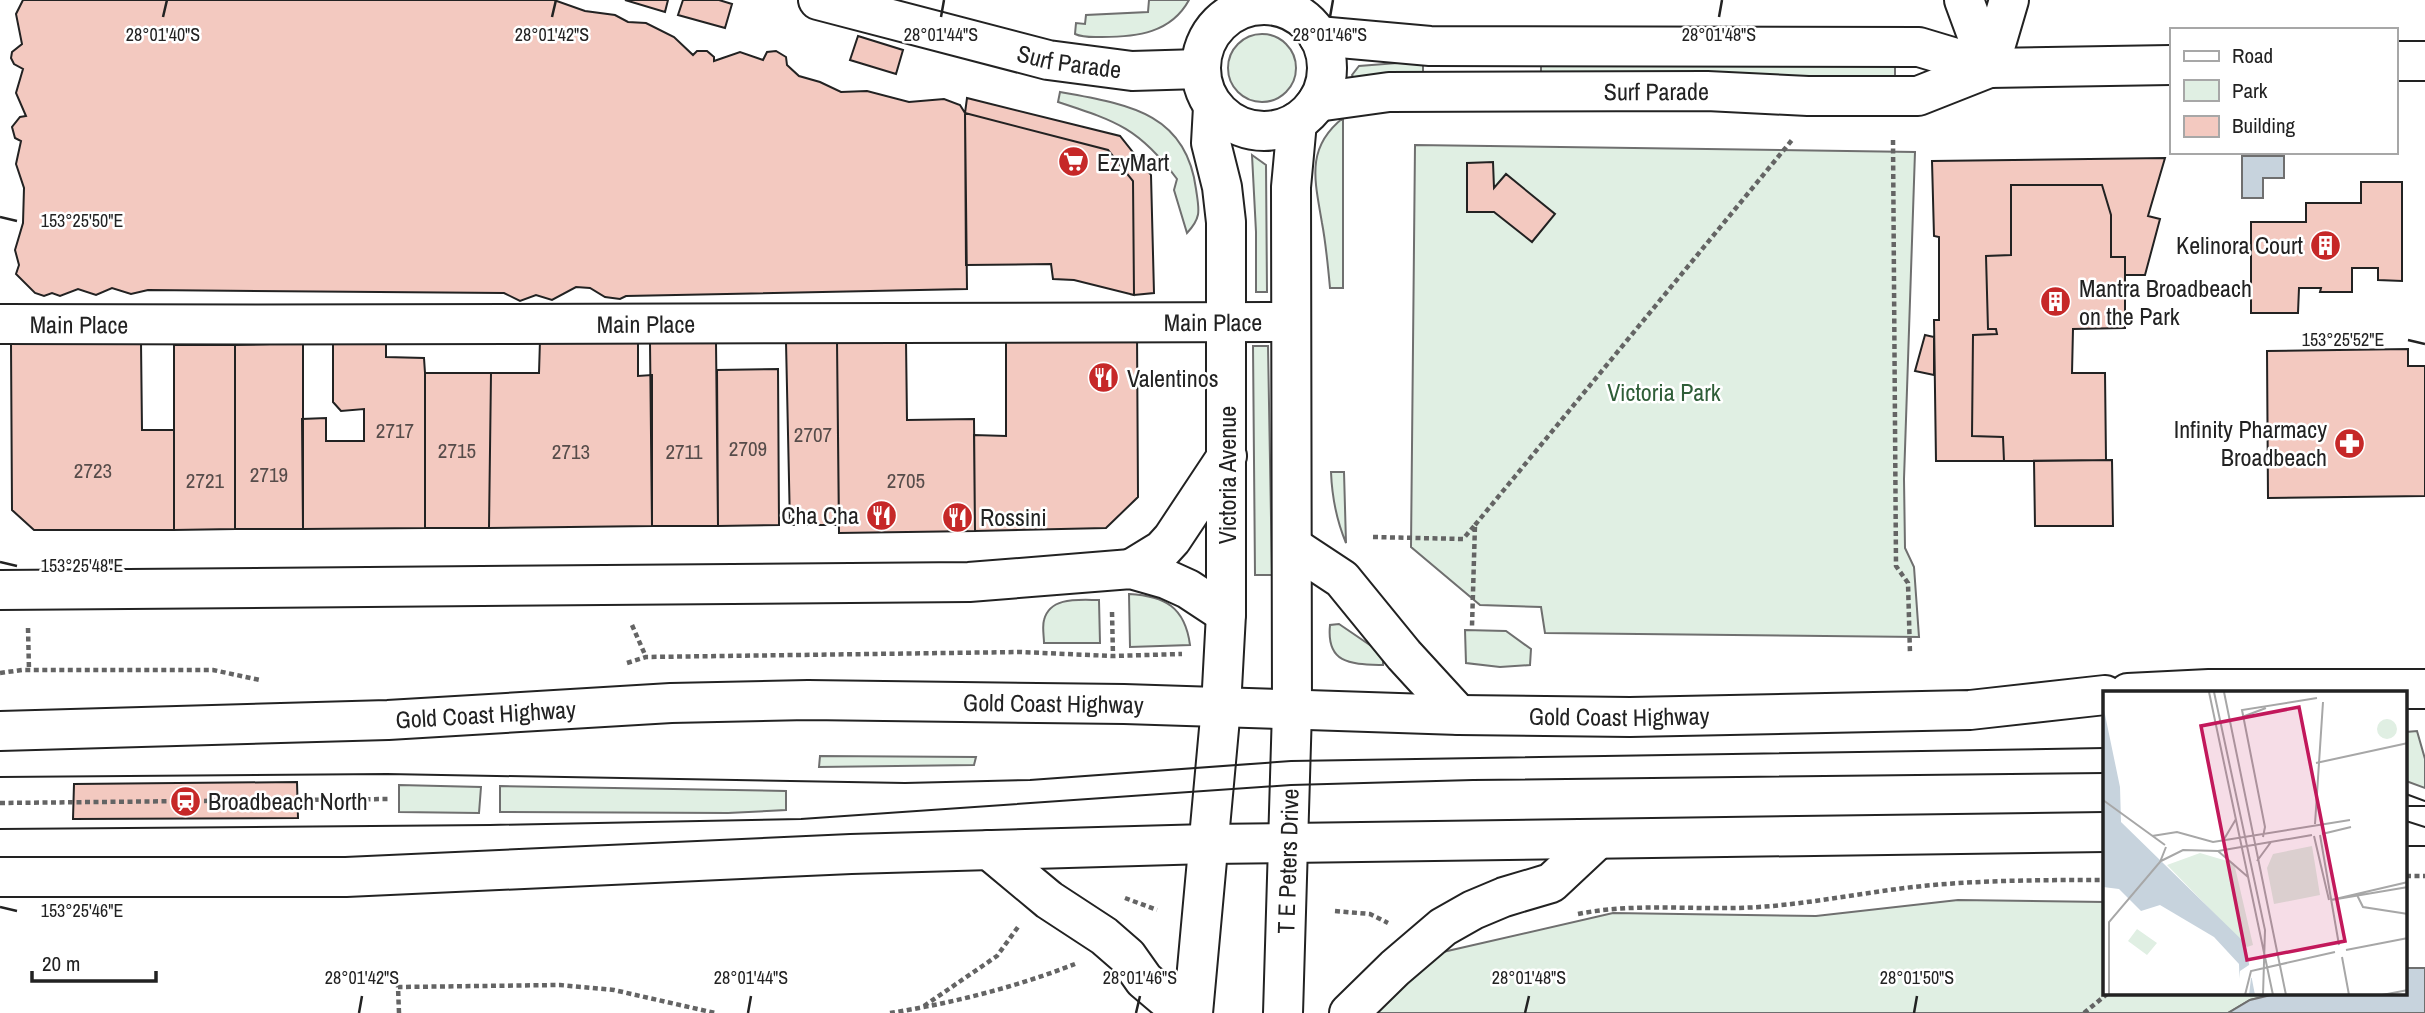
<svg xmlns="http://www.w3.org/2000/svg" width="2425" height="1013" viewBox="0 0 2425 1013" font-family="'Archivo Narrow',sans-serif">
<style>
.green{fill:#e0efe3;stroke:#6f6f6f;stroke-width:2}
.water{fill:#c7d3dd;stroke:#6f6f6f;stroke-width:2}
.building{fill:#f3c9c0;stroke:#222;stroke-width:2}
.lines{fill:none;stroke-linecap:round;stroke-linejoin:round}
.minor-casing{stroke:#222;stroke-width:42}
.highway-casing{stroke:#222;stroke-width:42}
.path{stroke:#646464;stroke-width:4.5;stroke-dasharray:5 3.5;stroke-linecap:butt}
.minor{stroke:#fff;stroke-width:38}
.highway{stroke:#fff;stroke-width:38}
.tram{stroke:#222;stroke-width:2}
.ticks{fill:none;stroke:#222;stroke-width:2.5}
.labels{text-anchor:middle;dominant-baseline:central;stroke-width:5;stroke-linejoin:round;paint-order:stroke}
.number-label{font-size:21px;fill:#564c4a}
.street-label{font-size:24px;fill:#222;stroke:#fff}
.poi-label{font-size:24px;fill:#222;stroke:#fff;text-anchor:start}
.park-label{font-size:24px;fill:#2f5e38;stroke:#fff}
.inset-road{fill:none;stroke:#a7a7a7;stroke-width:2}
.view{fill:#c2185b;fill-opacity:0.15;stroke:#c2185b;stroke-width:3.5}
.inset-edge{fill:none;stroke:#222;stroke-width:3.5}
.ticks-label{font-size:18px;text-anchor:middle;fill:#222;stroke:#fff;stroke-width:5;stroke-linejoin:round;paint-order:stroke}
</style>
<rect width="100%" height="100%" fill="#fff"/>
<path class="green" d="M1149,0H1189C1171,33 1137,37 1102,37C1093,37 1084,38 1075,34L1076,23L1085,24L1086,15L1148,12Z
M1228 68a34 34 0 1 1 68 0a34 34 0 1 1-68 0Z
M1895,58V82L1541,77V62Z
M1423,61V77L1354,78L1352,75L1359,66Z
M1060,92C1125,104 1186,111 1196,189C1199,210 1202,217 1187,233L1174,190L1177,179C1139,128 1116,121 1058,102Z
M1343,118V288H1330C1328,266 1326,244 1322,223C1315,181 1305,148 1343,118Z
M1415,145L1915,152L1904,479L1905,548L1914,567L1919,637L1545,633L1541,607L1480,605L1411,547Z
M1252,155L1266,165L1267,292H1256V232Z
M1253,346H1268L1272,575H1255Z
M1331,472H1344L1346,543C1336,519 1332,498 1331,472Z
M1129,594C1165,596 1185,607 1190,645L1130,647Z
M1099,600L1100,643H1044C1044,636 1042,627 1044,620C1050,596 1080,600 1099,600Z
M1339,624L1383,654V665C1352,664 1326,665 1330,625Z
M1465,630L1506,631L1531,649L1530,665L1500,667L1466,663Z
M2417,731L2425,759V788L2406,781V732Z
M820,756L976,757L974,765L819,767Z
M399,785L481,787L479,813L399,812Z
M500,786L786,791V810L728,813L500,812Z
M1958,900L2105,902V994H2275L2250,1000L2228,1013H1372L1430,955L1613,913L1816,916Z"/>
<path class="water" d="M2242,156H2284V178H2263V198H2242Z
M2406,968H2425V1013H2228L2250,1000L2275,994H2406Z"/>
<path class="building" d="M554,0L585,11L615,15L628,22L646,23L674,37L693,55L697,51H707L714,57V61L740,52L763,60L767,52L776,51L786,57L787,65L799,76L820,82L841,92L867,91L909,102L944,99L960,105L965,113L967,289L626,296L620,299L605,297L590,288L576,287L552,300L536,295L520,301L504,293L148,290L131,294L112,288L96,295L78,289L60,296L52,293L44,296L35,293L16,274L19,265L15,250L23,223L24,188L16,164L21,141L15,138L12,127L20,117L26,116L16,93L23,69L14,64L11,58L12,52L22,44L16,14L23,0Z
M625,0H668L665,12Z
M683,0H719L732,4L725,28L678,15Z
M858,36L903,50L896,74L850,60Z
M967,98L1120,136L1151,175L1154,293L1134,295L1133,181L1108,150L965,113Z
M965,113L1108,150L1133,181L1134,295L1074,280L1053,279L1051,264L966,265Z
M2165,158L2148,216L2160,219L2145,275H2125V257H2111V215L2102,185H2011V255L1986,256L1988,329H1996L1997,334L1973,335L1972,436L2003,437L2004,461H1936L1934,320H1939V237L1934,236L1932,161Z
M1493,162L1494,188L1506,174L1555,214L1532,242L1494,212H1467V163Z
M2361,182H2402V281L2378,280V268H2352V292H2320L2321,288H2299L2298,313H2251V222H2306V203H2361Z
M2011,185H2102L2111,215V257H2125V328L2073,329L2072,373H2105L2106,460L2004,461L2003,437L1972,436L1973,335L1997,334L1996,329H1988L1986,256L2011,255Z
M1137,332L1138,497L1106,528L975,531L974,435L1006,436V334Z
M1925,335L1934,337V375L1915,371Z
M386,338V357L424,358L425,373V528L303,529L302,419L326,418V441H364V409L341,411L333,402V340Z
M540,340H638V376L652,375V526L489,528L491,373H539Z
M906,340L907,420L974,419L975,531L839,533L837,341Z
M837,341L839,525H790L786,342Z
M141,342L142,430H174V530H34L12,510L11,343Z
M716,342L718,526H652L650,343Z
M303,343V529H235V345Z
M174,345H235V529L174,530Z
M2408,349V366H2425V496L2268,498L2267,351Z
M778,369L779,525L718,526L717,370Z
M425,373H491L489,528H425Z
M2112,460L2113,526H2035L2034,461Z
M297,782L298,818L73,819L74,784Z"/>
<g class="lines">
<defs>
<g id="minor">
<path id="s1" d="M818,0L1048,60L1132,71L1200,69"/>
<path d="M1964,0L1989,68"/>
<circle cx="1264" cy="68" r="63"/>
<path d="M1318,36L1430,46L1919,47L1989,68L2171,65"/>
<path d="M2395,61H2425"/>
<path d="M1989,68L2009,0"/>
<path id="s2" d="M1317,102L1389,92L1707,91L1808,96H1918L1989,68"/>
<path id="s3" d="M0,324C430,326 860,322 1290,322"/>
<path d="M1131,569L1162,550L1172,539L1227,456"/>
<path d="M0,590L969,582L1131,569L1166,579L1188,589L1226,614"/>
<path d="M1193,1013L1221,707L1226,614V222L1222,187L1211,143L1213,107"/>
<path id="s4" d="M1283,1013L1292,710L1291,187L1297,122"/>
</g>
<g id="highway">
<path d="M1292,546L1342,579L1404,655L1459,715"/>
<path d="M2128,693L2209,689H2425"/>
<path id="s5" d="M0,731L388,720L671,703L808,700L1124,704L1459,715L1630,717L1970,710L2105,695"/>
<path d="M2406,826H2425"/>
<path d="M989,850L1049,900L1104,936L1127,956L1144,980L1183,1013"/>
<path d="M0,877H346L851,854L1208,844L2105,832"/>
<path d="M1349,1013L1395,968L1443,927L1473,910L1504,897L1551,883L1598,839"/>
</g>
</defs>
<use href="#minor" class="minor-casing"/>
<use href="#highway" class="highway-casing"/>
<path class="path" d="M1893,140L1896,566L1908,583L1910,654
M1475,525L1792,140
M1373,537L1463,539L1475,525L1472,626
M1112,612L1113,656
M632,625L646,657
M28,628L29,670
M627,663L646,657L1020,652L1113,656L1182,654
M0,673L22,670H213L260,680
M0,803L388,799
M2406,876H2425
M1125,898L1157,910
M1335,911L1370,914L1388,923
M1578,914C1637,902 1699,911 1759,907C1805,904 1851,895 1897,889C1964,880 2037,880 2105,880
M924,1006L997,956L1018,927
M399,1013L398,987L560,985L614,990L715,1013
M890,1013C953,1003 1016,987 1075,964
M2084,1013L2107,994"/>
<use href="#minor" class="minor"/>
<use href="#highway" class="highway"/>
<path class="tram" d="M0,777L387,774L905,783L1030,780L1291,761L2105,748
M2406,794L2425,801
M2406,821L2425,827
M0,829L490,825L801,819L1291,785L1473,780L2105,773"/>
</g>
<path class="ticks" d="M163,17L167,0M552,17L556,0M941,17L944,0M1330,17L1333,0M1719,17L1722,0M0,217L17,221M2408,340L2425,344M0,562L17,566M0,907L17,911M359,1013L362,996M748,1013L751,996M1136,1013L1140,996M1525,1013L1529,996M1914,1013L1917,996"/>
<defs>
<symbol id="supermarket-disc" viewBox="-11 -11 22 22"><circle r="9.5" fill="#c62828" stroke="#fff"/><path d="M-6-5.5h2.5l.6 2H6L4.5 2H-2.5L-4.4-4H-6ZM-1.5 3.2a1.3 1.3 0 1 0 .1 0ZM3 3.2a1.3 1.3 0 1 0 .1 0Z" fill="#fff"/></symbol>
<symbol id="building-disc" viewBox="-11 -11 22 22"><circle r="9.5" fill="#c62828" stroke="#fff"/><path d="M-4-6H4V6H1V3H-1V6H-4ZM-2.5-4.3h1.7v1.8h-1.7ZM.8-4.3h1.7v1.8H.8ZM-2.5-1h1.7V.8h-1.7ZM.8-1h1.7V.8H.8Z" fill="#fff"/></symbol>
<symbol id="restaurant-disc" viewBox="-11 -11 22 22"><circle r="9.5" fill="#c62828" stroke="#fff"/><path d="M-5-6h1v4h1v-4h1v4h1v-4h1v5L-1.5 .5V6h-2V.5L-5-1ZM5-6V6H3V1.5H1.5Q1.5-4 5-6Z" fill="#fff"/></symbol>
<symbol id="pharmacy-disc" viewBox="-11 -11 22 22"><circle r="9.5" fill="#c62828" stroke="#fff"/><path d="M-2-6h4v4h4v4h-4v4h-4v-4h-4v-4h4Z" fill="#fff"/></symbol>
<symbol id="station-disc" viewBox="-11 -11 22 22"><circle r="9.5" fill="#c62828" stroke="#fff"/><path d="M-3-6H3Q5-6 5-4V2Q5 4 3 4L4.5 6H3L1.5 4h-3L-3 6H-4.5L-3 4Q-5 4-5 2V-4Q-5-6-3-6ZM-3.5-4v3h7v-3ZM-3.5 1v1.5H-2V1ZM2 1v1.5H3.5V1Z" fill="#fff"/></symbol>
</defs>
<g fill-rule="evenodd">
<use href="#supermarket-disc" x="1056" y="144" width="35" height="35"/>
<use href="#building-disc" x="2308" y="228" width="35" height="35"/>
<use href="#building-disc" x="2038" y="284" width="35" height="35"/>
<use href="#restaurant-disc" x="1086" y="360" width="35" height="35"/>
<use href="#pharmacy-disc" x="2332" y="426" width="35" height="35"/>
<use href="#restaurant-disc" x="864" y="498" width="35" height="35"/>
<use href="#restaurant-disc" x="940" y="500" width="35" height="35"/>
<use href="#station-disc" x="168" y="784" width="35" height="35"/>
</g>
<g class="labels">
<g class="number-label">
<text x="395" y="430">2717</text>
<text x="813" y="434">2707</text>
<text x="748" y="448">2709</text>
<text x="457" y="450">2715</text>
<text x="571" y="451">2713</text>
<text x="684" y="451">2711</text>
<text x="93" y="470">2723</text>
<text x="269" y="474">2719</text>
<text x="205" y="480">2721</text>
<text x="906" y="480">2705</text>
</g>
<g class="street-label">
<text stroke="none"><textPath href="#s1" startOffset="259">Surf Parade</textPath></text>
<text stroke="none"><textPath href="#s2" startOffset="340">Surf Parade</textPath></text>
<text stroke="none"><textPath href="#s3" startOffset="1213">Main Place</textPath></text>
<text stroke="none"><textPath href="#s3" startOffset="646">Main Place</textPath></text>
<text stroke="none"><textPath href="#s3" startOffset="79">Main Place</textPath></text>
<text transform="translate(1227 475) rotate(-90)">Victoria Avenue</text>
<text stroke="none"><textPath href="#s5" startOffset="1054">Gold Coast Highway</textPath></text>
<text stroke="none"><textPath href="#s5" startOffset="486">Gold Coast Highway</textPath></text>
<text stroke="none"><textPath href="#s5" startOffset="1620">Gold Coast Highway</textPath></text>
<text stroke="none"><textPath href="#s4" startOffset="152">T E Peters Drive</textPath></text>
</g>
<g class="poi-label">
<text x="1097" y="162">EzyMart</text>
<text x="2303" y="245" text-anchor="end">Kelinora Court</text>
<text x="2079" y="288">Mantra Broadbeach<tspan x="2079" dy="28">on the Park</tspan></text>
<text x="1127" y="378">Valentinos</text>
<text x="2327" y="429" text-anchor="end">Infinity Pharmacy<tspan x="2327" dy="28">Broadbeach</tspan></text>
<text x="859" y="515" text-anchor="end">Cha Cha</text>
<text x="980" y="517">Rossini</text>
<text x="208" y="801">Broadbeach North</text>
</g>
<g class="park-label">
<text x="1664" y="392">Victoria Park</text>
</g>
</g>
<g transform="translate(2103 691)">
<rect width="304" height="304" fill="#fff"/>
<path d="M274 38a10 10 0 1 1 20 0a10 10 0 1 1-20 0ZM209,155L217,204L171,213L164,177L170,163ZM97,162L131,172L150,254L144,256L64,174ZM34,238L54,252L44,264L25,250Z" fill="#e0efe3"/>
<path d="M0,14L17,96L18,131L142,252L152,304H137L136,273L111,246L57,214L38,220L16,198L0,196Z" fill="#c7d3dd"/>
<path d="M152,270L155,286L148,287L146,304H134L137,280Z" fill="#fff"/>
<path class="inset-road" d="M106,1L170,304M111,1L162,239L160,304M121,1L183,304M139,26L163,17M213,72L305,52M0,109L62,154M212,133L220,11M219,143L248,136M217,144L236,254M49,145L74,141L110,151L247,129M211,145L226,209M160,146L162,136L139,19L214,7M120,150L133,128M115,160L145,186M58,170L80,159L115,160L209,144M154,170L168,151M254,204L260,216L305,223M228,209L305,191M228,209L305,196M243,259L305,247M239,266L246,304M6,304V231L57,171L63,156M142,304L148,280L232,261M279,304L305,299"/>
<path class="view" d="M196,16L242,250L144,269L98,35Z"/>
<rect width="304" height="304" class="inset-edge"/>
</g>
<g class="ticks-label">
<text x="163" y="41">28°01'40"S</text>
<text x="552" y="41">28°01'42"S</text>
<text x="941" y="41">28°01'44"S</text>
<text x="1330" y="41">28°01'46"S</text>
<text x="1719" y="41">28°01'48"S</text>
<text x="82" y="227">153°25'50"E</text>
<text x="2343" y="346">153°25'52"E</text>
<text x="82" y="572">153°25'48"E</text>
<text x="82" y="917">153°25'46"E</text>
<text x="362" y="984">28°01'42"S</text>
<text x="751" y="984">28°01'44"S</text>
<text x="1140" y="984">28°01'46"S</text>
<text x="1529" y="984">28°01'48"S</text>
<text x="1917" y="984">28°01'50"S</text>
</g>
<rect x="2170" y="28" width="228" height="126" fill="#ffffff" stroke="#a7a7a7" stroke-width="2"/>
<rect x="2184" y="51" width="35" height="10" fill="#ffffff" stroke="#a7a7a7" stroke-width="2"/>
<text x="2232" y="63" font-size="21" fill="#222222">Road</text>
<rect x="2184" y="80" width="35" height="21" fill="#e0efe3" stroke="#a7a7a7" stroke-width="2"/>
<text x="2232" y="98" font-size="21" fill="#222222">Park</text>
<rect x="2184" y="116" width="35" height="21" fill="#f3c9c0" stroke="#a7a7a7" stroke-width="2"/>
<text x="2232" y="133" font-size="21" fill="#222222">Building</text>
<path d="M32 971v10h124v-10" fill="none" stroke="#222222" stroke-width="3.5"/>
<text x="42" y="971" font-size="21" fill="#222222" stroke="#ffffff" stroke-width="5" paint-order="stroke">20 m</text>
</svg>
